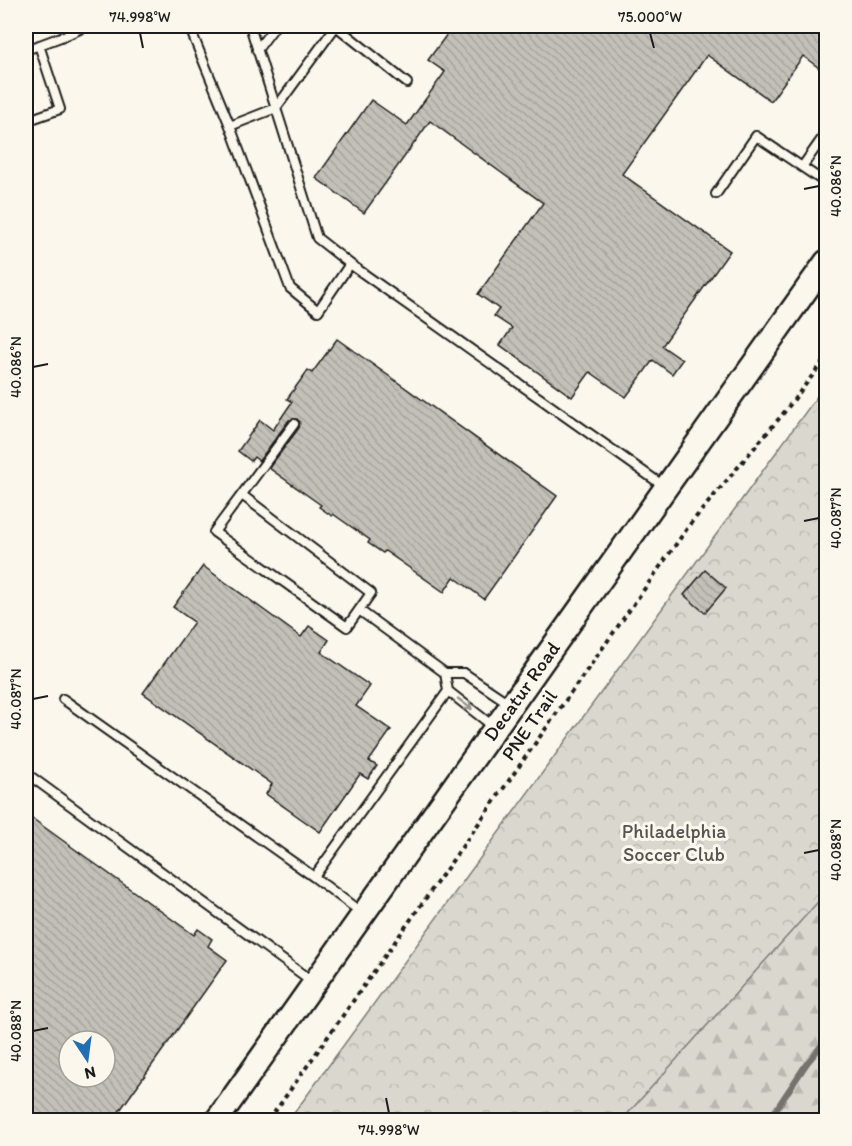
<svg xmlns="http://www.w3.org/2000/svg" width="852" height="1146" viewBox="0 0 852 1146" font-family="Itim,sans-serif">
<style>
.forest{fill:url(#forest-firs);stroke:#7b7a75;stroke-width:1.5}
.park{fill:url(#park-crowns);stroke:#7b7a75;stroke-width:1.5}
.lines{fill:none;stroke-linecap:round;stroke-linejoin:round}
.stream{stroke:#74726e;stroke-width:6}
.building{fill:url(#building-back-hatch);stroke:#1c1c1c;stroke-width:1.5;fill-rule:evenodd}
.lane-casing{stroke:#1c1c1c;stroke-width:12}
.secondary-casing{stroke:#1c1c1c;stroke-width:27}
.path{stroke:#1c1c1c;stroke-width:4;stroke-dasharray:4.5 4.5;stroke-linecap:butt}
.lane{stroke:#fbf7ec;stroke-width:8}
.secondary{stroke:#fbf7ec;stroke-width:22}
.oneway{stroke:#97948e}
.ticks{fill:none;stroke:#1c1c1c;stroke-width:2}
.labels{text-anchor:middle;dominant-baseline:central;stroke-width:6;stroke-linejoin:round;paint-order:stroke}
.street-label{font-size:20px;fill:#1c1c1c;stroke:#fbf7ec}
.park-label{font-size:20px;fill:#555451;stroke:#fbf7ec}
.neatline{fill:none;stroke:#1c1c1c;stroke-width:2}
.ticks-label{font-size:15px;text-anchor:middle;fill:#1c1c1c}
</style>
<defs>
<pattern id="forest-firs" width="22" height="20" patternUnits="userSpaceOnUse" patternTransform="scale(1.5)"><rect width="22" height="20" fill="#dad7ce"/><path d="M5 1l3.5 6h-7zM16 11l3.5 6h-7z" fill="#bab8b0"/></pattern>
<pattern id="park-crowns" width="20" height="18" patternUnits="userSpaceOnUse" patternTransform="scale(1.5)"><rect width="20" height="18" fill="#dad7ce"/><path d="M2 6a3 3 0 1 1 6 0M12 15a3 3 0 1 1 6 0" fill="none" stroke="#bab8b0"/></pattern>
<pattern id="building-back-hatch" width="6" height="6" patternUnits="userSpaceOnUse" patternTransform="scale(1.5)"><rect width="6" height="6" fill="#c3c0b8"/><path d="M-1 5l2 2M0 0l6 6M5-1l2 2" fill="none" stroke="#a7a49e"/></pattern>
</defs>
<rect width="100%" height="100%" fill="#fbf7ec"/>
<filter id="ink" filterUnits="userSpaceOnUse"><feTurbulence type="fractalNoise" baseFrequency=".0167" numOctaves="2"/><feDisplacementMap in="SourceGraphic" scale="12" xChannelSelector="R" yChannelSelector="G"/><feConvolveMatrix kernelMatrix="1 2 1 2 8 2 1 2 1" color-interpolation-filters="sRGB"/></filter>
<g filter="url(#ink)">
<path class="forest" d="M826,836V1111L820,1120H586Z"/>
<path class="park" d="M826,384V893L622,1120H289Z"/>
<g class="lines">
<path class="stream" d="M769,1120L807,1063L826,1040"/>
</g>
<path class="building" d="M453,26H826V73L803,56L771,101L707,55L622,174L730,251L662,346L682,360L672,374L653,360L626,397L590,372L572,397L500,345L512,328L494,316L499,309L478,294L543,203L430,121L364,213L316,178L371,100L407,125L445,72L428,60Z
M337,339L557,496L484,599L454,577L444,592L385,551L383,553L368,543L370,540L333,514L332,516L319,507L321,505L269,468L299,428L300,422L297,419L289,420L259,461L254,457L251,461L238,451L260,420L273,430L292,402L287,399L308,370L312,373Z
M203,566L301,637L309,626L329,640L321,652L370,686L356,706L391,730L369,761L377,766L368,779L360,774L320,832L266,794L272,784L143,693L194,622L173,607Z
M705,570L726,588L705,613L684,595Z
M26,814L194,935L198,929L212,939L208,946L227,960L113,1120H26ZM69,1041H105V1077H69Z"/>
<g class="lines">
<defs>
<path id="lane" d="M189,26L230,126L290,288L318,311L350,264
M250,26L317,238L350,264L665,487
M336,26L407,83
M26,50L69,34L86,26
M257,50L275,26
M26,121L60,109L39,45
M230,126L276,108L336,26
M802,167L826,133
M716,194L756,136L826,183
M294,424L214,532L347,627L359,610L445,673H464L510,704
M242,495L371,593L359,610
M445,673L448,691L494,727
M63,699L314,877
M26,773L313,982
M362,913L314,877L448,691"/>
<g id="secondary">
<path id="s1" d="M217,1120L826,262"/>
</g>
</defs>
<use href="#lane" class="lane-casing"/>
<use href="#secondary" class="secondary-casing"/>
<path class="path" d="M269,1120L691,523L782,415L826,358"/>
<use href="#lane" class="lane"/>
<use href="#secondary" class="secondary"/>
</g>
<defs><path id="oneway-shaft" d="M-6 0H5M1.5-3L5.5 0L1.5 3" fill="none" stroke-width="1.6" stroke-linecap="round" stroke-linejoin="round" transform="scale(1.5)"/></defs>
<use class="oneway" href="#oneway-shaft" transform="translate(465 704) rotate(38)"/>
</g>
<path class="ticks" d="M140,33L143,48M650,33L654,48M804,189L819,186M33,367L48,364M804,521L819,518M33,699L48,696M804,853L819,850M33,1031L48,1028M386,1098L389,1113"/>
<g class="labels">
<g class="street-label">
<text stroke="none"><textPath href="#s1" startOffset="526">Decatur Road</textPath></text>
<text transform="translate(529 725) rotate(-55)">PNE Trail</text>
</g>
<g class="park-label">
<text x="674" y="831">Philadelphia<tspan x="674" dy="23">Soccer Club</tspan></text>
</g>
</g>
<rect width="852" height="1146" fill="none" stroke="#fbf7ec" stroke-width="66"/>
<g transform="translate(87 1059) rotate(167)"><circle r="28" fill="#fbf7ec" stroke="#a29f99" stroke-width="1.5"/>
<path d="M0-4.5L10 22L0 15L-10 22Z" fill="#1f6fb2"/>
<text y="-9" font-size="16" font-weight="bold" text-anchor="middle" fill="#1c1c1c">N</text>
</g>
<rect x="33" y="33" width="786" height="1080" class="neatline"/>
<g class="ticks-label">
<text x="140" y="22">74.998°W</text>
<text x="650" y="22">75.000°W</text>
<text transform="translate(836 186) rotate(-90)" y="5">40.086°N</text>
<text transform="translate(16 367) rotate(-90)" y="5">40.086°N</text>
<text transform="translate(836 518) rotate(-90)" y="5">40.087°N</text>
<text transform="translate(16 699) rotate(-90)" y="5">40.087°N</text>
<text transform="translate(836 850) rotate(-90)" y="5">40.088°N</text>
<text transform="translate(16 1031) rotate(-90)" y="5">40.088°N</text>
<text x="389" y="1135">74.998°W</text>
</g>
</svg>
